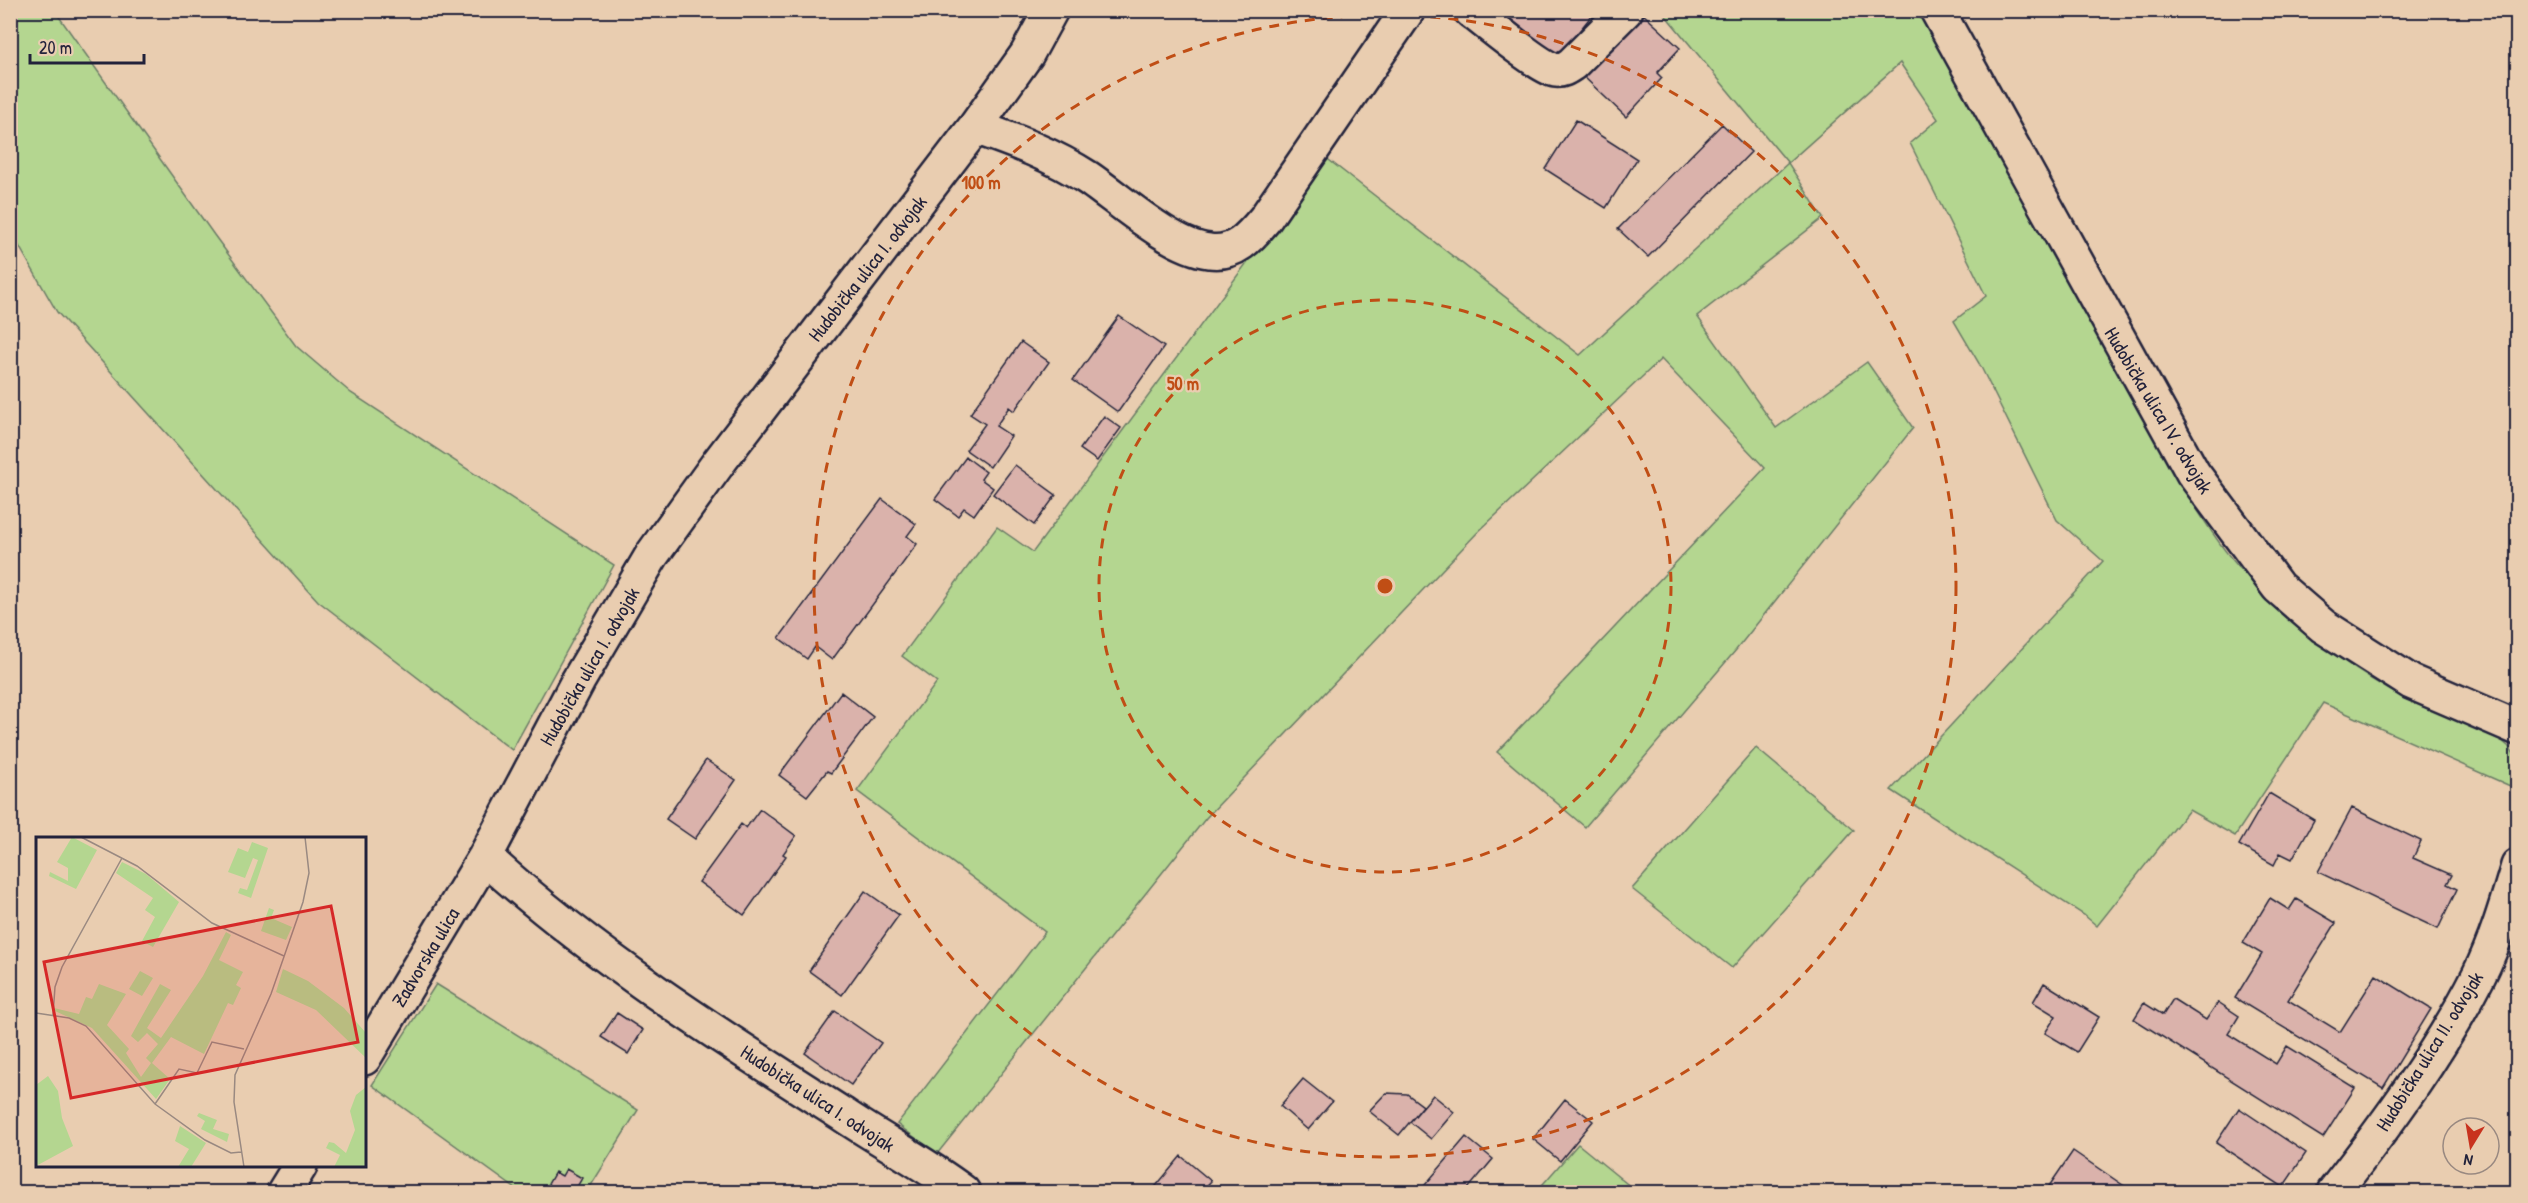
<svg xmlns="http://www.w3.org/2000/svg" width="2528" height="1203" viewBox="0 0 2528 1203" font-family="'Patrick Hand',sans-serif">
<style>
.green{fill:#b4d690;stroke:#6b7c66;stroke-width:1.5}
.building{fill:#dab2ab;stroke:#22223b;stroke-width:1.5}
.lines{fill:none;stroke-linecap:round;stroke-linejoin:round}
.minor-casing{stroke:#22223b;stroke-width:38}
.minor{stroke:#e9cdb0;stroke-width:33}
.ring{fill:none;stroke:#c04e15;stroke-width:3;stroke-dasharray:10 8}
.labels{text-anchor:middle;dominant-baseline:central;stroke-width:4.5;stroke-linejoin:round;paint-order:stroke}
.street-label{font-size:20px;fill:#22223b;stroke:#e9cdb0}
.inset-road{fill:none;stroke:#998981;stroke-width:1.5}
.view{fill:#d62828;fill-opacity:0.15;stroke:#d62828;stroke-width:3}
.inset-edge{fill:none;stroke:#22223b;stroke-width:3}
.centre{fill:#c04e15;stroke:#e9cdb0;stroke-width:3}
.ring-label{font-size:18px;text-anchor:middle;font-weight:bold;fill:#c04e15;stroke:#e9cdb0;stroke-width:4.5;stroke-linejoin:round;paint-order:stroke}
</style>
<rect width="100%" height="100%" fill="#e9cdb0"/>
<filter id="ink" filterUnits="userSpaceOnUse"><feTurbulence type="fractalNoise" baseFrequency=".0167" numOctaves="2"/><feDisplacementMap in="SourceGraphic" scale="12" xChannelSelector="R" yChannelSelector="G"/><feConvolveMatrix kernelMatrix="1 2 1 2 8 2 1 2 1" color-interpolation-filters="sRGB"/></filter>
<g filter="url(#ink)">
<path class="green" d="M1661,10L1921,11L2186,493C2202,516 2217,543 2236,564C2284,617 2341,665 2404,698C2433,713 2484,724 2508,746C2520,757 2517,774 2517,789L2323,703L2235,836L2189,810L2097,926L2084,915L1891,790L2103,561L2057,520L1980,365L1954,321L1986,296L1910,143L1938,119L1900,63L1788,163L1823,218L1697,316L1776,428L1867,362L1913,428L1736,650L1585,827L1497,752L1765,468L1661,359L1477,533L1206,818L937,1154L897,1124L1045,932L857,791L937,682L902,656L997,527L1033,552L1325,157L1580,355L1788,163Z
M10,11H55L214,235L296,346L351,393L614,565L512,750L318,601L57,312L11,232Z
M1756,748L1854,830L1732,968L1632,889Z
M436,984L638,1110L587,1192H520L372,1085Z
M1578,1144L1637,1192H1536Z"/>
<path class="building" d="M1514,10H1596L1557,59L1508,19Z
M1642,13L1680,48L1657,73L1662,78L1626,117L1583,76Z
M1576,120L1637,159L1606,208L1545,169Z
M1722,124L1751,152L1648,257L1618,229Z
M1119,316L1164,347L1118,412L1073,380Z
M1021,342L1049,362L1014,411L1009,407L996,426L1011,436L990,467L966,450L985,424L970,414Z
M1104,416L1121,428L1097,461L1080,449Z
M966,457L986,472L981,479L993,488L974,515L964,508L958,516L935,499Z
M1015,465L1056,495L1034,525L993,494Z
M882,499L916,524L907,536L917,544L832,660L815,647L807,659L779,638Z
M841,692L873,717L831,773L827,771L807,796L779,775Z
M706,760L736,780L695,839L666,819Z
M2269,793L2314,820L2292,859L2280,853L2274,865L2239,845Z
M2352,808L2421,841L2413,858L2452,875L2447,884L2457,889L2438,929L2318,872Z
M760,809L796,836L783,854L786,856L744,915L699,882L741,824L746,828Z
M865,891L899,915L842,995L809,971Z
M2270,898L2289,910L2296,899L2336,923L2288,1000L2340,1032L2376,975L2431,1009L2383,1088L2235,998L2262,954L2243,943Z
M2044,983L2099,1017L2077,1052L2045,1033L2056,1016L2033,1002Z
M2173,999L2206,1020L2218,1002L2239,1016L2228,1034L2276,1064L2287,1046L2355,1088L2323,1138L2134,1019L2144,1003L2163,1015Z
M835,1011L881,1043L851,1085L805,1053Z
M617,1013L643,1030L628,1054L601,1037Z
M1303,1079L1332,1102L1308,1130L1280,1106Z
M1386,1093L1407,1094L1423,1106L1399,1135L1369,1111Z
M1433,1095L1454,1112L1431,1139L1410,1122Z
M1565,1099L1593,1121L1560,1161L1533,1139Z
M2239,1108L2306,1153L2283,1187L2216,1143Z
M1466,1137L1493,1159L1467,1190L1470,1192H1419Z
M2073,1151L2133,1192H2045Z
M1181,1156L1211,1181L1201,1192H1151Z
M566,1169L582,1178L574,1192H558L547,1186L555,1172L562,1176Z"/>
<g class="lines">
<defs>
<path id="minor" d="M1470,10C1484,21 1541,68 1555,70C1562,71 1566,68 1572,64L1626,10
M1937,10L2193,473L2278,587L2323,626L2411,682L2518,728
M975,127C1015,141 1053,155 1088,178C1119,199 1171,247 1209,251C1235,255 1250,237 1265,219L1408,10
M485,857C593,956 721,1037 845,1116C884,1142 926,1164 963,1192
M364,1058L485,857L578,681L652,555L719,462L975,127L1027,54L1051,10
M284,1192L300,1166
M2334,1192C2387,1124 2440,1052 2479,975C2496,941 2507,903 2518,866"/>
</defs>
<use href="#minor" class="minor-casing"/>
<use href="#minor" class="minor"/>
</g>
</g>
<g class="ring">
<circle cx="1385" cy="586" r="286"/>
<circle cx="1385" cy="586" r="571"/>
</g>
<g class="labels">
<g class="street-label">
<text transform="translate(867 268) rotate(-52)">Hudobička ulica I. odvojak</text>
<text transform="translate(2159 410) rotate(59)">Hudobička ulica IV. odvojak</text>
<text transform="translate(589 666) rotate(-60)">Hudobička ulica I. odvojak</text>
<text transform="translate(425 957) rotate(-59)">Zadvorska ulica</text>
<text transform="translate(2429 1051) rotate(-58)">Hudobička ulica II. odvojak</text>
<text transform="translate(818 1098) rotate(33)">Hudobička ulica I. odvojak</text>
</g>
</g>
<g transform="translate(36 837)">
<rect width="330" height="330" fill="#e9cdb0"/>
<path d="M36,0L61,13L40,52L13,39L14,35L32,44V31L21,25ZM216,5L232,11L215,61L202,56L204,51L211,53L222,23L217,21L209,41L192,35L202,11L212,15ZM86,25L110,37L143,65L117,110L106,104L119,80L109,73L117,61L80,36ZM233,71L238,73L235,81L256,90L250,103L225,94ZM190,95L195,98L183,123L207,135L200,148L205,151L197,168L192,166L168,217L135,200L116,226L134,242L120,262L56,191L19,174L18,171L43,177L50,160L56,162L63,147L90,157L71,188L93,212L90,216L105,240L115,226L110,221L122,207L111,196L102,205L95,199L124,147L135,153L111,191L125,201L167,139ZM247,132L272,144L308,171L330,196V221L280,173L240,155ZM104,134L117,141L106,159L93,152ZM12,239L22,254L26,281L37,309L0,329V248ZM330,250V330H298L304,318L290,311L293,305L298,306L310,316L319,293L314,274L320,258ZM163,276L181,283L177,292L193,297L191,305L165,292L169,284L161,279ZM144,289L170,306L155,330H142L153,312L139,304Z" fill="#b4d690"/>
<path class="inset-road" d="M45,0L101,29L176,86L248,119M0,176L33,181L50,189L119,267L169,303L195,316L205,315M17,178L19,150L26,130L86,21M119,267L143,232L161,236L176,205L208,212M208,330L198,265L199,238L235,157L267,65L273,36L269,0"/>
<path class="view" d="M295,69L322,205L35,261L8,125Z"/>
<rect width="330" height="330" class="inset-edge"/>
</g>
<circle cx="1385" cy="586" r="9" class="centre"/>
<g class="ring-label">
<text x="981" y="189">100 m</text>
<text x="1183" y="390">50 m</text>
</g>
<rect width="2528" height="1203" fill="none" stroke="#e9cdb0" stroke-width="36"/>
<rect x="18" y="18" width="2492" height="1167" fill="none" stroke="#22223b" stroke-width="2" filter="url(#ink)"/>
<g transform="translate(2471 1146) rotate(191)"><circle r="28" fill="#e9cdb0" stroke="#998981" stroke-width="1.5"/>
<path d="M0-4.5L10 22L0 15L-10 22Z" fill="#c8321e"/>
<text y="-9" font-size="16" font-weight="bold" text-anchor="middle" fill="#22223b">N</text>
</g>
<path d="M30 54v9h114v-9" fill="none" stroke="#22223b" stroke-width="3"/>
<text x="39" y="54" font-size="18" fill="#22223b" stroke="#e9cdb0" stroke-width="4.5" paint-order="stroke">20 m</text>
</svg>
